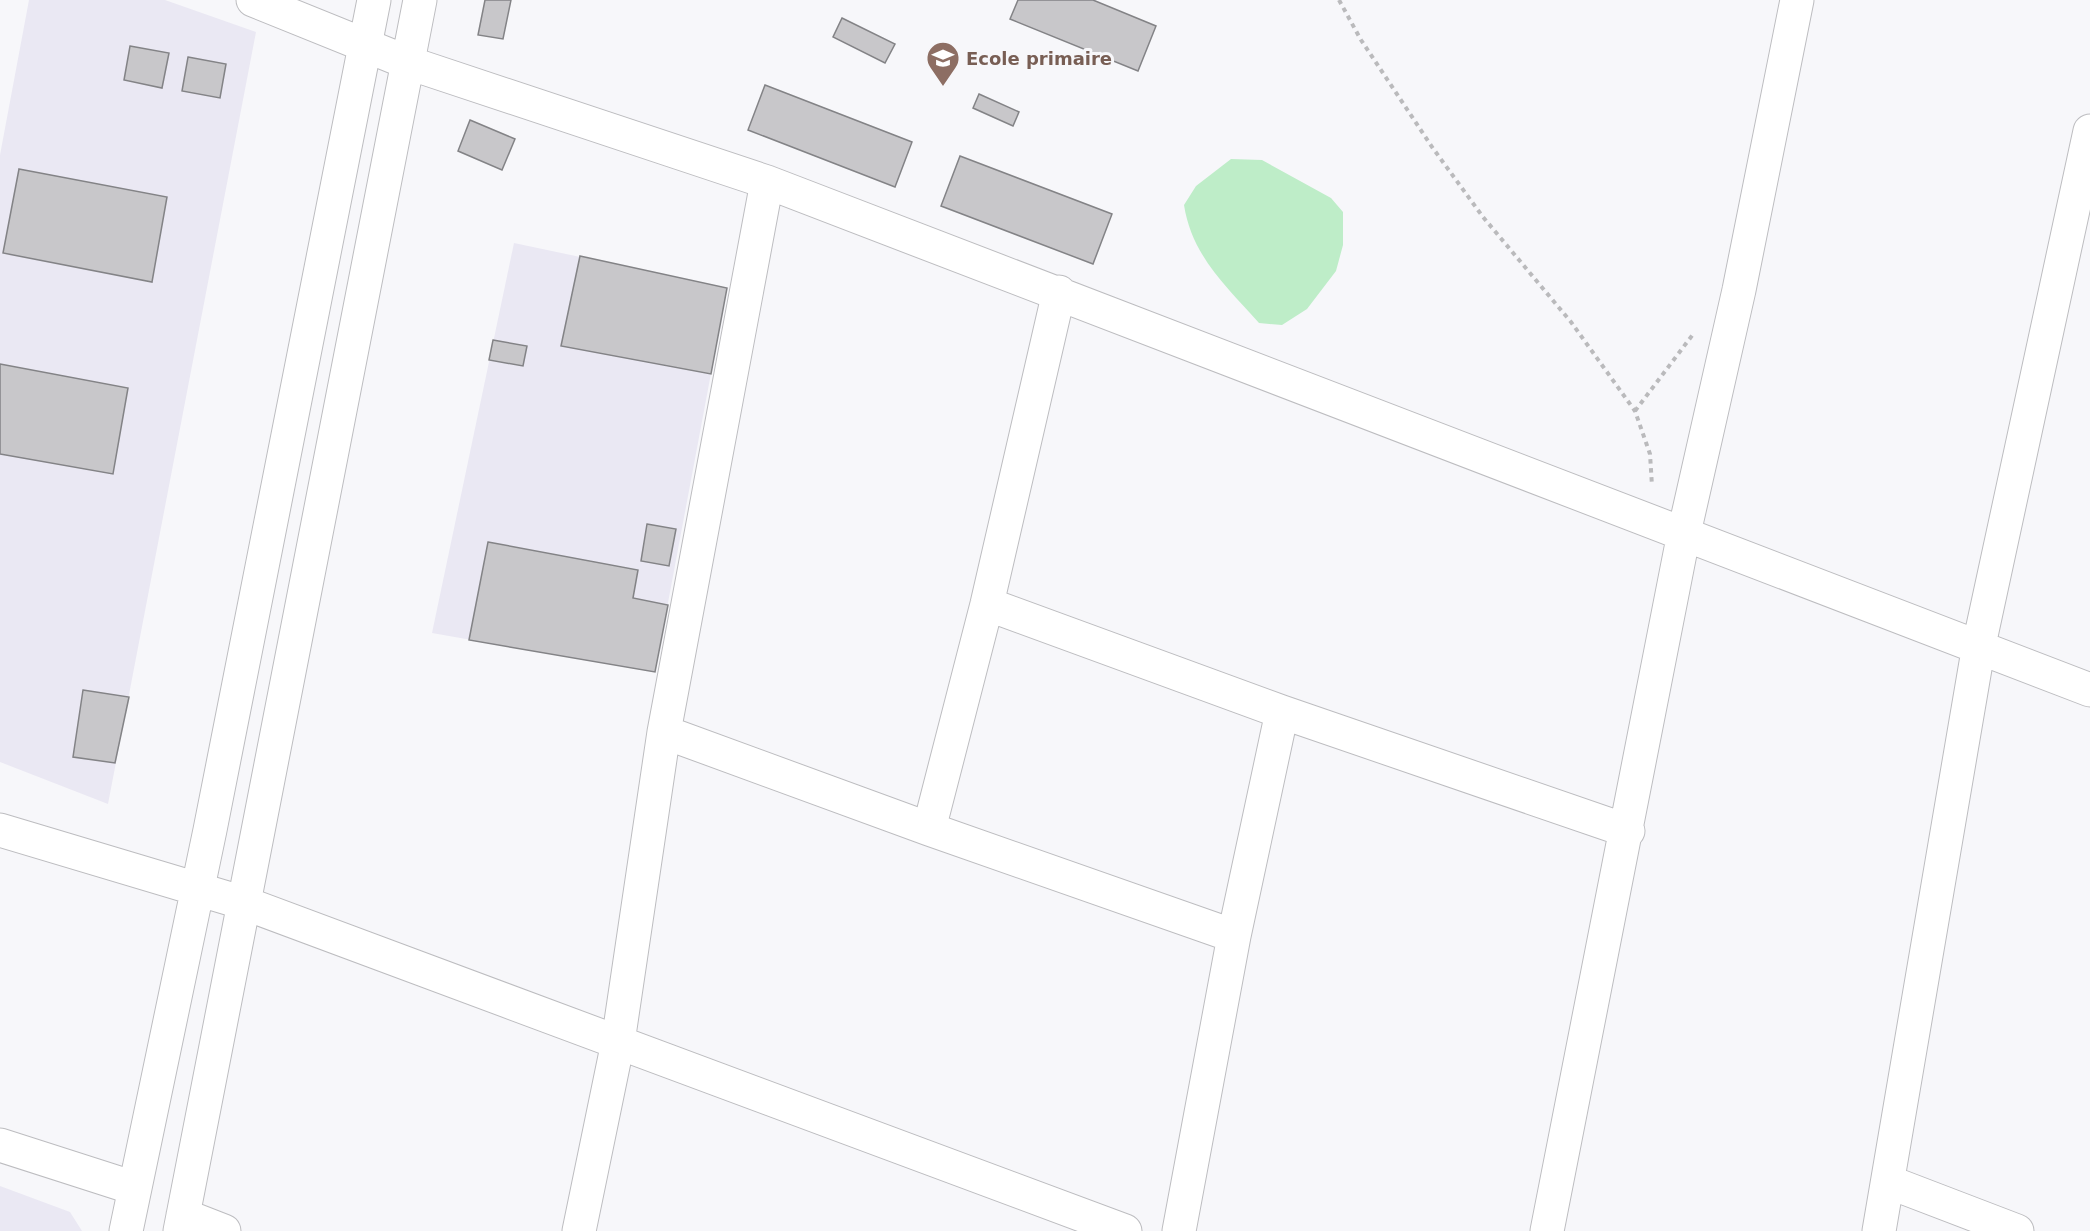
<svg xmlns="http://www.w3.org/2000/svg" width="2090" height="1231" viewBox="0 0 2090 1231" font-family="'DejaVu Sans',sans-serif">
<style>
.built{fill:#eae8f3}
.green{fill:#beedc8}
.building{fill:#c8c7ca;stroke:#838386;stroke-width:1.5}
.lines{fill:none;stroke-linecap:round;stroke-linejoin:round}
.minor-casing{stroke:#bdbdc0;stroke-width:35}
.path{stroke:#bababc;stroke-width:4;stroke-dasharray:4.5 4.5;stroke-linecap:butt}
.minor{stroke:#fff;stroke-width:33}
.labels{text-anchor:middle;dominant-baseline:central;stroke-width:6;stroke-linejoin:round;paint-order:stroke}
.education-label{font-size:18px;font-weight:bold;fill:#785e54;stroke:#f7f7fa;text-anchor:start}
</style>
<rect width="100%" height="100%" fill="#f7f7fa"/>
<path class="built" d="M29,0H165L256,32L108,804L0,762V155Z
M514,243L727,288L655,672L432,633Z
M0,1186L70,1212L82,1231H0Z"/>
<path class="green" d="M1231,159L1262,160L1331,198L1343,212V245L1336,271L1307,309L1282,325L1259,323C1226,286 1192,256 1184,205L1196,186Z"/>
<path class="building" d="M485,0H511L503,39L478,35Z
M1018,0H1093L1156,26L1138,71L1010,19Z
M842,18L895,44L885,63L833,37Z
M130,46L169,53L162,88L124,80Z
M188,57L226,64L220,98L182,91Z
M765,85L912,142L895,187L748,130Z
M979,94L1019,112L1013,126L973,108Z
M470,120L515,139L502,170L458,151Z
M960,156L1112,214L1093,264L941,206Z
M19,169L167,197L152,282L3,253Z
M580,256L727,288L711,374L561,346Z
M493,340L527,346L523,366L489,360Z
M0,364L128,388L113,474L0,454Z
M647,524L676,529L669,566L641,561Z
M488,542L638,570L633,598L668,605L655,672L469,640Z
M83,690L129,697L115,763L73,757Z"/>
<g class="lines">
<defs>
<path id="minor" d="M253,0L409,63L767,182L2090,690
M987,604L1282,712L1628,831
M664,732L929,829L1234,936
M929,829L987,604L1059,292
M0,830L244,903L1125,1231
M0,1145L134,1188
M1889,1182L2017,1231
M183,1215L224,1231
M126,1231L210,830L374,0
M180,1231L420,0
M579,1231L618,1042L664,732L767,182
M1179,1231L1234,936L1282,712
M1547,1231L1684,533L1739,290L1797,0
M1879,1231L1979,645L2090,131"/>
</defs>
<use href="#minor" class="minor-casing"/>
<path class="path" d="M1339,0L1361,40L1432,147L1483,217L1571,322L1635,411L1650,454L1652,486
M1635,411L1694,333"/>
<use href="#minor" class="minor"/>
</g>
<defs>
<symbol id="school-pin" viewBox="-11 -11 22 30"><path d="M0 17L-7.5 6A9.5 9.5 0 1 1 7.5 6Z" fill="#8d6e63" stroke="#f7f7fa"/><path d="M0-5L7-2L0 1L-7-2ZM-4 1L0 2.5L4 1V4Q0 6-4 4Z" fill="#fff"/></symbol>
</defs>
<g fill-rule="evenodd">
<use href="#school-pin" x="924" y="39" width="38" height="52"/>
</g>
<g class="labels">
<g class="education-label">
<text x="966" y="58">Ecole primaire</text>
</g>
</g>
</svg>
